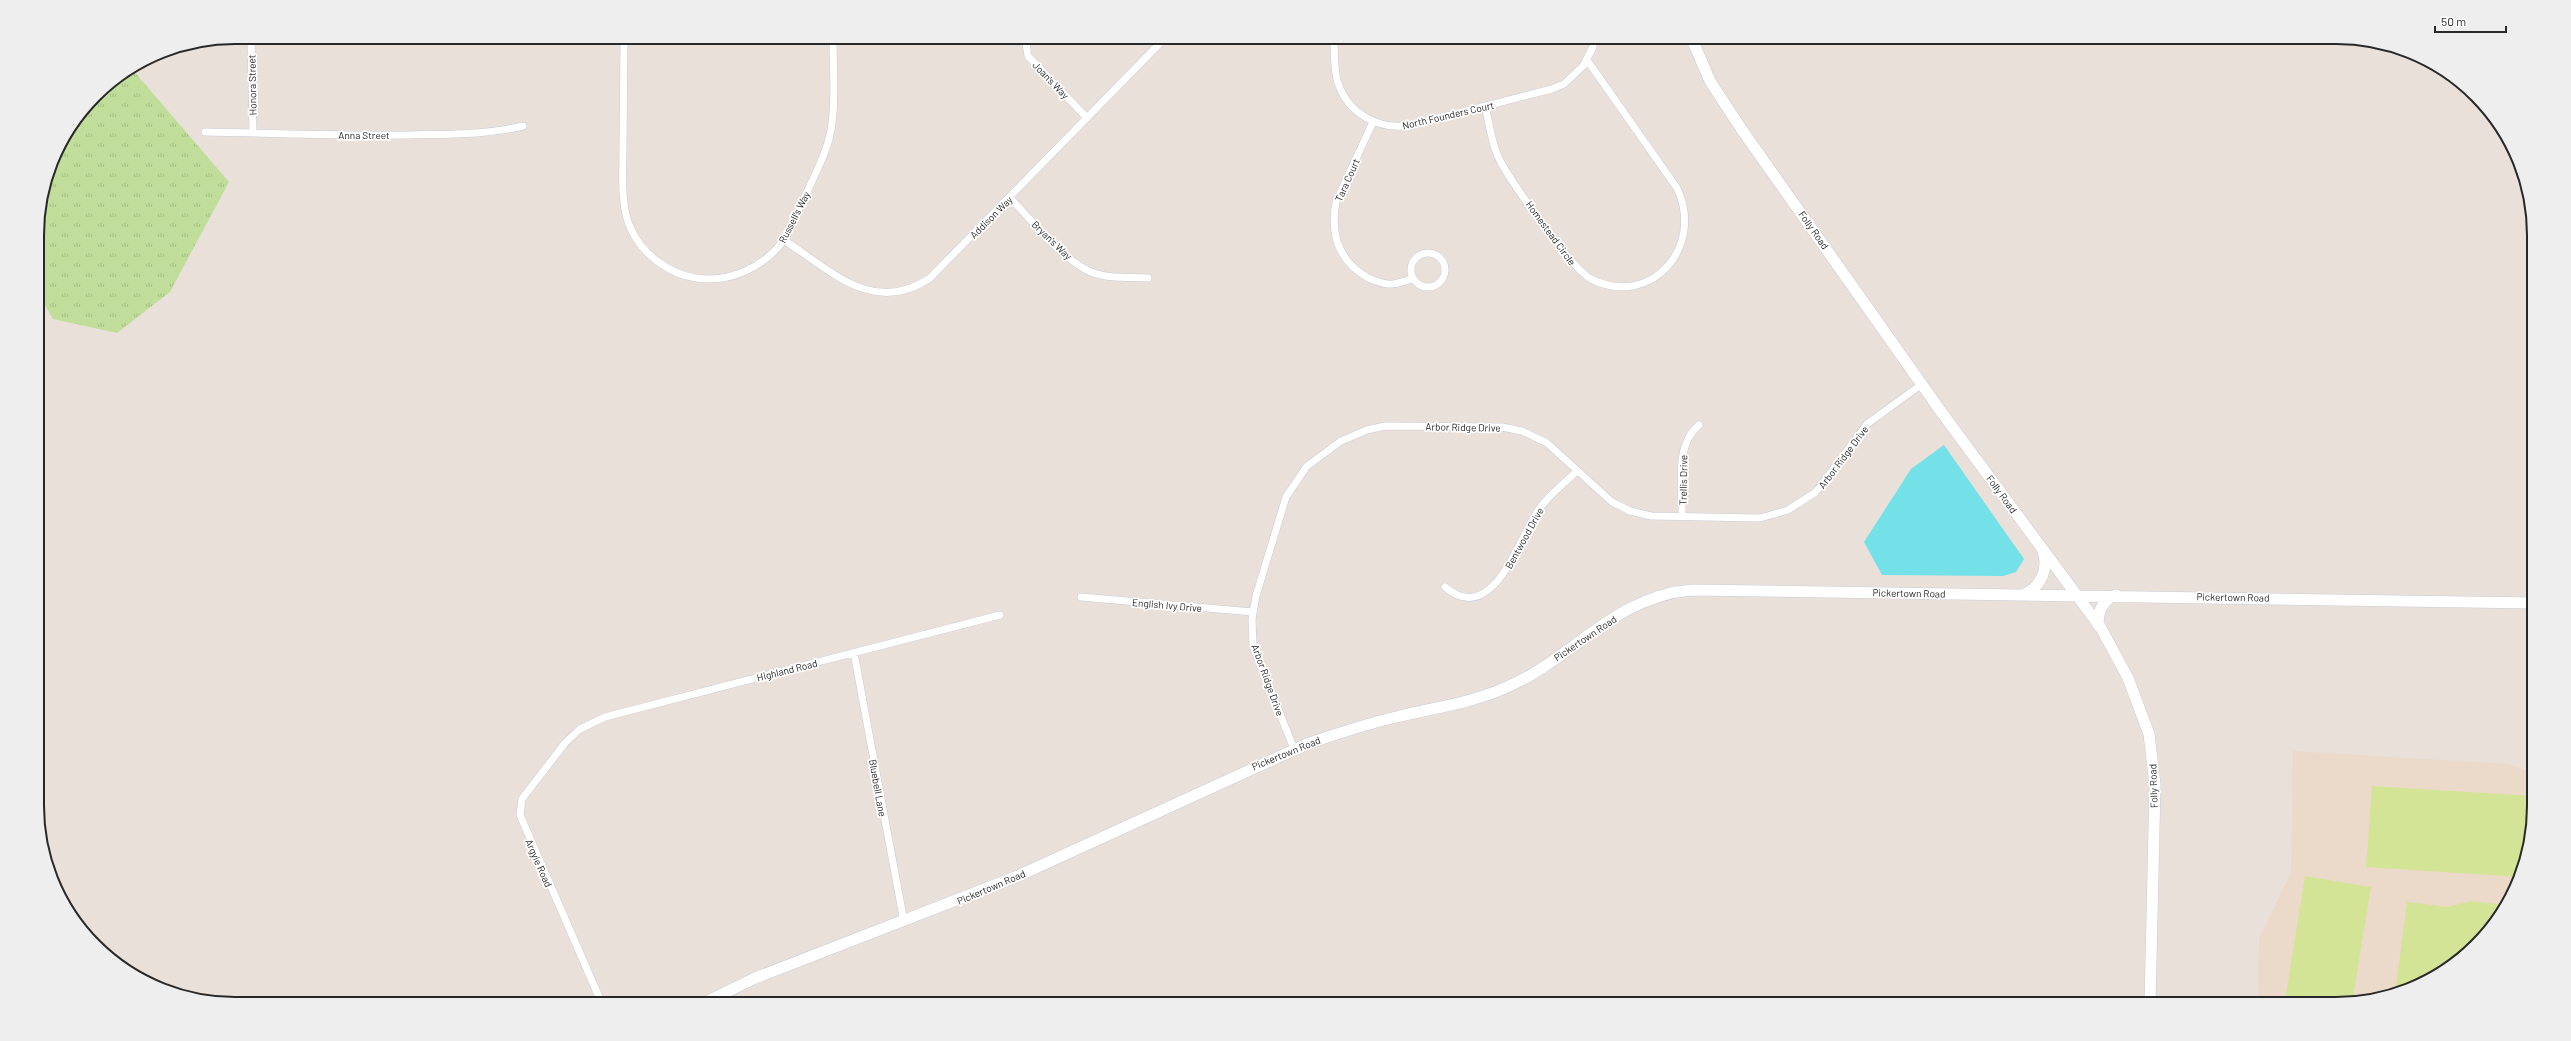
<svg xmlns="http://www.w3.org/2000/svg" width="2571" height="1041" viewBox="0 0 2571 1041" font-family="Barlow,sans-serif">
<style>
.education{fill:#ebd9ca}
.park{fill:url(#park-tufts)}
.pitch{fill:#d4e496}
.water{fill:#73e1e7}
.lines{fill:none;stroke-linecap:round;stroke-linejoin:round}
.street-casing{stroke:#c6ccd5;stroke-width:8}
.secondary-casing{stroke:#c6ccd5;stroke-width:12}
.street{stroke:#fff;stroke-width:7}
.secondary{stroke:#fff;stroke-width:11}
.labels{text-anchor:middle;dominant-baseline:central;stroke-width:3.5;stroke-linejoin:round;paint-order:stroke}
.street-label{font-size:10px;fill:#282828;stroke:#fff}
.rim{fill:none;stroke:#282828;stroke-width:2}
</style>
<defs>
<pattern id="park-tufts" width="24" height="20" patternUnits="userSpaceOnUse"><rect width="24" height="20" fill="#c0de9a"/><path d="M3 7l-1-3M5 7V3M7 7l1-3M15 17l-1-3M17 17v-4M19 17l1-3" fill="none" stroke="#a5be85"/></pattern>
</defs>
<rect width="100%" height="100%" fill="#eae0da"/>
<path class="education" d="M2293,751L2508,764L2534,773V806L2523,870L2493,927L2457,963L2400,993L2349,1004H2258L2259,938L2291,873Z"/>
<path class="park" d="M132,69L229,182L170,292L117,333L53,319L38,293L37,221L57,147L104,86Z"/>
<path class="pitch" d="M2372,786L2534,796L2523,870L2520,877L2366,867Z
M2305,876L2371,887L2352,1003L2341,1004L2286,995Z
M2471,901L2505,905L2493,927L2457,963L2395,994L2407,902L2448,907Z"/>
<path class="water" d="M1944,445L2024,559L2016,572L2003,576L1882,575L1864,542L1911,469Z"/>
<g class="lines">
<defs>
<path id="street" d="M251,37L253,133
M624,37C624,74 623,111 623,149C623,174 620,206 631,229C642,254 669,274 696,278C729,283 763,268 783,241C793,227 799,208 807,192C816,172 827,152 831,130C836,100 833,68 833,37
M1025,37L1028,56L1087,118
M1334,37C1334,51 1334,66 1337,80C1347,114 1379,131 1412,125L1552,89L1564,84L1583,66L1593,47L1594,37
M1485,106C1489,122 1491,139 1497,154C1505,175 1573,270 1591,279C1651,309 1705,247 1677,188L1587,60
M1373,122L1336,202C1330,234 1339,261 1368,278C1375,281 1384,285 1392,284C1399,284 1406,280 1413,279
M205,132C273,133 341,136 409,135C448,134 485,135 523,126
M1010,198C1033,221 1061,259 1091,272C1108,279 1130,277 1148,278
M784,240C831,271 874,316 930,278L1166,37
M1411 270a17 17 0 1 1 34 0a17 17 0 1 1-34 0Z
M1682,517C1683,488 1674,445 1699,425
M1445,587C1495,629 1520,533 1540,508C1550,494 1565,483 1577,471
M1081,597L1253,612
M854,653L904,922
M1294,749L1253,646L1252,619L1256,596L1286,497L1307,466L1341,441L1367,430L1385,426L1502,427L1522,431L1547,443L1612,502L1630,511L1651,516L1760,518L1788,510L1816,492L1867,424L1922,384
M602,1004L520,815L522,799L565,743L580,729L605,717L1000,615"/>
<path id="secondary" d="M1691,37L1710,81L1742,130L1942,413L2101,628L2128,678L2149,734L2155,785L2150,1004
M2025,594C2041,586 2049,569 2043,551
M2098,625C2098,612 2102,600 2116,595
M702,1004L755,978L1018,876L1307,744C1336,734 1366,724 1396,717C1433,708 1472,703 1507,687C1574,658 1615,596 1692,590L2533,603"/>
</defs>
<use href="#street" class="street-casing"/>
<use href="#secondary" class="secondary-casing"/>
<use href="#street" class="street"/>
<use href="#secondary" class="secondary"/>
</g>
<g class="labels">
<g class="street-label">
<text transform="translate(1051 80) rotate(46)">Joan's Way</text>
<text transform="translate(252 85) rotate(-91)">Honora Street</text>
<text transform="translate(1448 115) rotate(-13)">North Founders Court</text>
<text x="364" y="135">Anna Street</text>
<text transform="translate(1347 180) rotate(-66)">Tara Court</text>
<text transform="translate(794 217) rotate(-63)">Russell's Way</text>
<text transform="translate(991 217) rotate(-45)">Addison Way</text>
<text transform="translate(1814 230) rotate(55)">Folly Road</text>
<text transform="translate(1551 233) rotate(54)">Homestead Circle</text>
<text transform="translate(1052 240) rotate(44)">Bryan's Way</text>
<text transform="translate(1463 427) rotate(1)">Arbor Ridge Drive</text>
<text transform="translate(1843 457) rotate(-53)">Arbor Ridge Drive</text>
<text transform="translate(1683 480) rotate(-89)">Trellis Drive</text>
<text transform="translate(2002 494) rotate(54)">Folly Road</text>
<text transform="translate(1524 538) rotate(-61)">Bentwood Drive</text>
<text transform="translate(1909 593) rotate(1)">Pickertown Road</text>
<text transform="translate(2233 597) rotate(1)">Pickertown Road</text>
<text transform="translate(1167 605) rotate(5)">English Ivy Drive</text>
<text transform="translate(1585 638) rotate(-34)">Pickertown Road</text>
<text transform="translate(787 670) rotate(-14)">Highland Road</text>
<text transform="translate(1268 680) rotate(70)">Arbor Ridge Drive</text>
<text transform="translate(1286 753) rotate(-22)">Pickertown Road</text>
<text transform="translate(2153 786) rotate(-92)">Folly Road</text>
<text transform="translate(878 788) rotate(80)">Bluebell Lane</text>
<text transform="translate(539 863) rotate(66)">Argyle Road</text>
<text transform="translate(991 887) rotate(-23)">Pickertown Road</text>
</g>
</g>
<path d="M0 0H2571V1041H0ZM235 44H2336A191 191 0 0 1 2527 235V806A191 191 0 0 1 2336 997H235A191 191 0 0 1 44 806V235A191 191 0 0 1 235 44Z" fill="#eee" fill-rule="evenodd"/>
<path class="rim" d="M235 44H2336A191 191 0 0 1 2527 235V806A191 191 0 0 1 2336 997H235A191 191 0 0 1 44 806V235A191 191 0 0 1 235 44Z"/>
<path d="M2435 26v6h71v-6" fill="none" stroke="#282828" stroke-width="2"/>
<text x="2441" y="26" font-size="12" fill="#282828" stroke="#ffffff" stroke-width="3" paint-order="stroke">50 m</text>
</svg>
